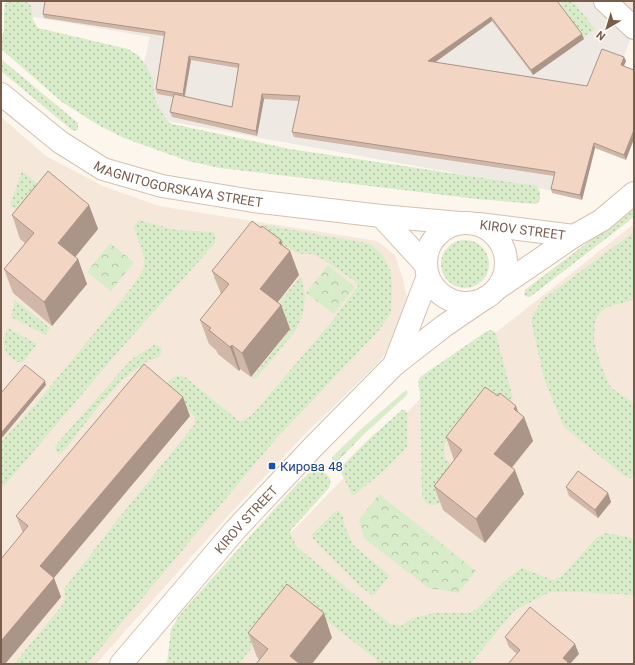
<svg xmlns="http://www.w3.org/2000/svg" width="635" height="665" viewBox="0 0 635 665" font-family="Roboto,sans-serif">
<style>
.residential{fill:#f5e8da}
.industrial{fill:#efe9e4}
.grass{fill:url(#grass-dots)}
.forest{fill:url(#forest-crowns)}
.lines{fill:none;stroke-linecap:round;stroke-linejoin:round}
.street-casing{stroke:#d1beb0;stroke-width:24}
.secondary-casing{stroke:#d6c0b0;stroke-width:24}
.street{stroke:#fff;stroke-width:22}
.secondary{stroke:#fff;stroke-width:22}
.wall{fill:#d1b7a8;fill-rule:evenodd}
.shaded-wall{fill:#aa9588}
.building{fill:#f3d5c3;stroke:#aa9588}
.transit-dot{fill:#1a4fb4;stroke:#fffaf3;stroke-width:1.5}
.labels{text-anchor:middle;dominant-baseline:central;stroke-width:3;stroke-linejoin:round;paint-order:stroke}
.street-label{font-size:13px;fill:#7a5c4d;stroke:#fffaf3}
.transit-label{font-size:13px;fill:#164399;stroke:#fffaf3;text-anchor:start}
</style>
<defs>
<pattern id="grass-dots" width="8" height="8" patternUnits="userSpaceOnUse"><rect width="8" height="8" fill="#d8ecc9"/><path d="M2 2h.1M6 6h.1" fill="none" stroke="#b4c2a5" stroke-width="1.8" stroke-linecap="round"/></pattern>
<pattern id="forest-crowns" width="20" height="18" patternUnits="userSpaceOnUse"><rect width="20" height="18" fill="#d8ecc9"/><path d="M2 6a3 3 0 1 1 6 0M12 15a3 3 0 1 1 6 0" fill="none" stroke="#b4c2a5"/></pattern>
</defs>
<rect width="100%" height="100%" fill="#fdf6ec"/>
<path class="residential" d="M619,1H634V16Z
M1,117L46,156L103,186L159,206L377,241L395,255L403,279L407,298L406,317L397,337L379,362L303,436L226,518L96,664H1Z
M634,224V664H164L448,370Z"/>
<path class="industrial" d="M18,1H593L631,37L586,160L592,163L581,196L162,120L139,84L150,37L17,14Z"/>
<path class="grass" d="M7,1H26L31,6L33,20L38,28L128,49L139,56L145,64L153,79L155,100L167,121L172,124L290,149L537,186L540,192V200L536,204L477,199L220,168L188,161L124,138L100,126L62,102L1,49V39L4,30V13L5,3Z
M566,1L571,2L575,4L595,29L584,37L560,4Z
M1,59L78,123V129L76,131L72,130L1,71Z
M22,171L51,194L29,221L10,205Z
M634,207V217L530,297H528L524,295L525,290Z
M138,220L176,230L213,232L215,235V243L117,353L5,485L1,487V442L35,405L133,286C136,280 142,273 144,267C147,259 136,237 134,227Z
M260,225L271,226L371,244L382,255L391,272L392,285L391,313L379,330L274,441L87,664H14L64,603L65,598L64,589L118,519L195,424V417L165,386L168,381L176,376L185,377L240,422L252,415L333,320L358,286L356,282L326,261L313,254H302L295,252L268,236L218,285L214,281V277L252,228Z
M634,232V300L610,306L600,312L595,321L594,341L600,363L611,388L634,403V476L633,478L626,477L564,427L544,379L531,320L535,311L543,299Z
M441 264a24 24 0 1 1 48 0a24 24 0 1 1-48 0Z
M300,277L302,279L305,295L303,314L296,330L255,380L252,378L291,328L276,315L275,308L299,278Z
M15,300L50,328L45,335L11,317Z
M8,328L37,344L22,363C12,361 3,352 4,341C4,337 7,332 8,328Z
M491,330L494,331L496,334L513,399L510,401L491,398L475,407L445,444L444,453L446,460L462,472L441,502L435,505H431L426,503L422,497L420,394L418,382L420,377L487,331Z
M154,345L159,346L162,349L160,356L152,360H149L123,379L97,408L62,453L59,454L56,451L55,446L128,363L135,357Z
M402,410H405L407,412V447L385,470L354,495H352L341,472L343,465L369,439Z
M322,471C330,477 332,478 329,488L290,531L296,546L390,624L401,626L411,619L434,613H470L478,608L503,582L522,568L553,580L561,577L597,537L606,533L628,537L634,539V595L580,592H550L515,610L470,664H377V660L298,598H292L241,661L240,664H167L171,629L180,614L297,484L309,473Z
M336,511H339L343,516L344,525L353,545L389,575L388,578L374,595H372L361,587L313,539L312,535L315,531Z"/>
<path class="forest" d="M110,243L134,262L111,291L87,272Z
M328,265L355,287L334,314L306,293Z
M406,390C408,392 408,393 406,396L364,434L338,461L335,462L332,460V457L361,429Z
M379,494L476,571L458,593L428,588L364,538L359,520Z"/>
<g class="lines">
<defs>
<path id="street" d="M605,1L634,28"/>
<g id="secondary">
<path id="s1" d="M1,94L60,142L103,169L162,186L253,201L381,216L460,223"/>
<path d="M381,216L426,265"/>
<circle cx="466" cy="263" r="40"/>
<path id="s2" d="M479,224L574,236"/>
<path d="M498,288L574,236L602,220L634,193"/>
<path d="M394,365L428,276"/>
<path id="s3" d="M121,664L236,529L313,447L394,365L444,326L485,298"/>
</g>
</defs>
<use href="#street" class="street-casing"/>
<use href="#secondary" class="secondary-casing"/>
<use href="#street" class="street"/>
<use href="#secondary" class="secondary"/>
</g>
<path class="wall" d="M557,1L584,39L533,75L492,21L435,62L587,86L624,57L626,61L624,66L626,160L595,148L582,200L552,193L551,189L554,176L294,137L292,132L299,101L264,99L257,136L172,117L170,112L174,97L157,94L156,89L164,36L44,18L43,14ZM191,60L238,68L232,107L185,97Z
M89,205L98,229L75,257L78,259L87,284L52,326L13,293L4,269L25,243L20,239L12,215Z
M281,240L282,245L290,251L299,275L278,302L281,305L290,329L251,377L240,369L239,371L218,354L216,350L209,344L200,320L221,294L212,271Z
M519,413L524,417L533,441L512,468L524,494L485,543L443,510L434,486L454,460L446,437Z
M190,416L54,578L61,597L5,664H1L23,533L16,516Z
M566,487L608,493L611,502L598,518L569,496Z
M248,633L332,638L260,660L257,657Z
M505,637L579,654H517L509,647Z"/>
<path class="shaded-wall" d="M491,17L492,21L430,66L428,61Z
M582,34L584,39L533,75L531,70Z
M189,56L191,60L184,98L183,94Z
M624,57L626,61L622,69L621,65Z
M262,94L264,99L257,136L256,131Z
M634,130V139L626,160L624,155Z
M594,143L595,148L582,200L580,195Z
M89,205L98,229L67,267L58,243Z
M281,240L286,256L290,251L299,275L269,313L260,289L279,243Z
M78,259L87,284L52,326L44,302Z
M281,305L290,329L251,377L242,353Z
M232,345L240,369L239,371L230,347Z
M45,381L46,385L1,439V433Z
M183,397L190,416L47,586L40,566Z
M516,406L521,420L524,417L533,441L503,478L494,454L514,409Z
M515,470L524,494L485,543L476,519Z
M608,493L611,502L598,518L595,510Z
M54,578L61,597L5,664H1V641Z
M324,613L332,638L312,664H293L290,656Z
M575,644L579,654L570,664H565L563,658Z"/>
<path class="building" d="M45,1H557L582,34L531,70L491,17L428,61L587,86L602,49L624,57L621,65L634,70V130L624,155L594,143L580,195L551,189L555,172L292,132L300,96L262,94L256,131L170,112L174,94L232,107L239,64L189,56L183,94L156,89L165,32L43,14Z
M48,171L89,205L58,243L78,259L44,302L4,269L34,233L12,215Z
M252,221L261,228L262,226L281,240L279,243L290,251L260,289L281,305L242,353L232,345L230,347L209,330L211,328L200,320L229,284L212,271Z
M144,364L183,397L40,566L54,578L1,641V559L28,526L16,516Z
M25,365L45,381L1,433V393Z
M485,387L498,396L500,393L516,406L514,409L524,417L494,454L515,470L476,519L434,486L462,450L446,437Z
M578,471L608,493L595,510L566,487Z
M287,584L324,613L290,656L300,664H256L268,649L248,633Z
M530,607L575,644L563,658L568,662L567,664H508L520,650L505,637Z"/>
<rect class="transit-dot" x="268" y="462" width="8" height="8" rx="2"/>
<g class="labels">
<g class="street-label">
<text stroke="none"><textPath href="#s1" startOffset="204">MAGNITOGORSKAYA STREET</textPath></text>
<text stroke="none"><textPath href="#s2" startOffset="44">KIROV STREET</textPath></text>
<text stroke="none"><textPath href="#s3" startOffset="191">KIROV STREET</textPath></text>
</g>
<g class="transit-label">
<text x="280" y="466">Кирова 48</text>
</g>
</g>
<rect width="635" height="665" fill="none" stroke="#7a5c4d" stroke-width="4"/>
<g transform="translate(607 28) rotate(218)" stroke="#fffaf3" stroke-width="3" paint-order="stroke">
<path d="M0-3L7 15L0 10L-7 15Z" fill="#7a5c4d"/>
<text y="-6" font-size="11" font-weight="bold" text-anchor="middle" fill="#7a5c4d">N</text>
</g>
</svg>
